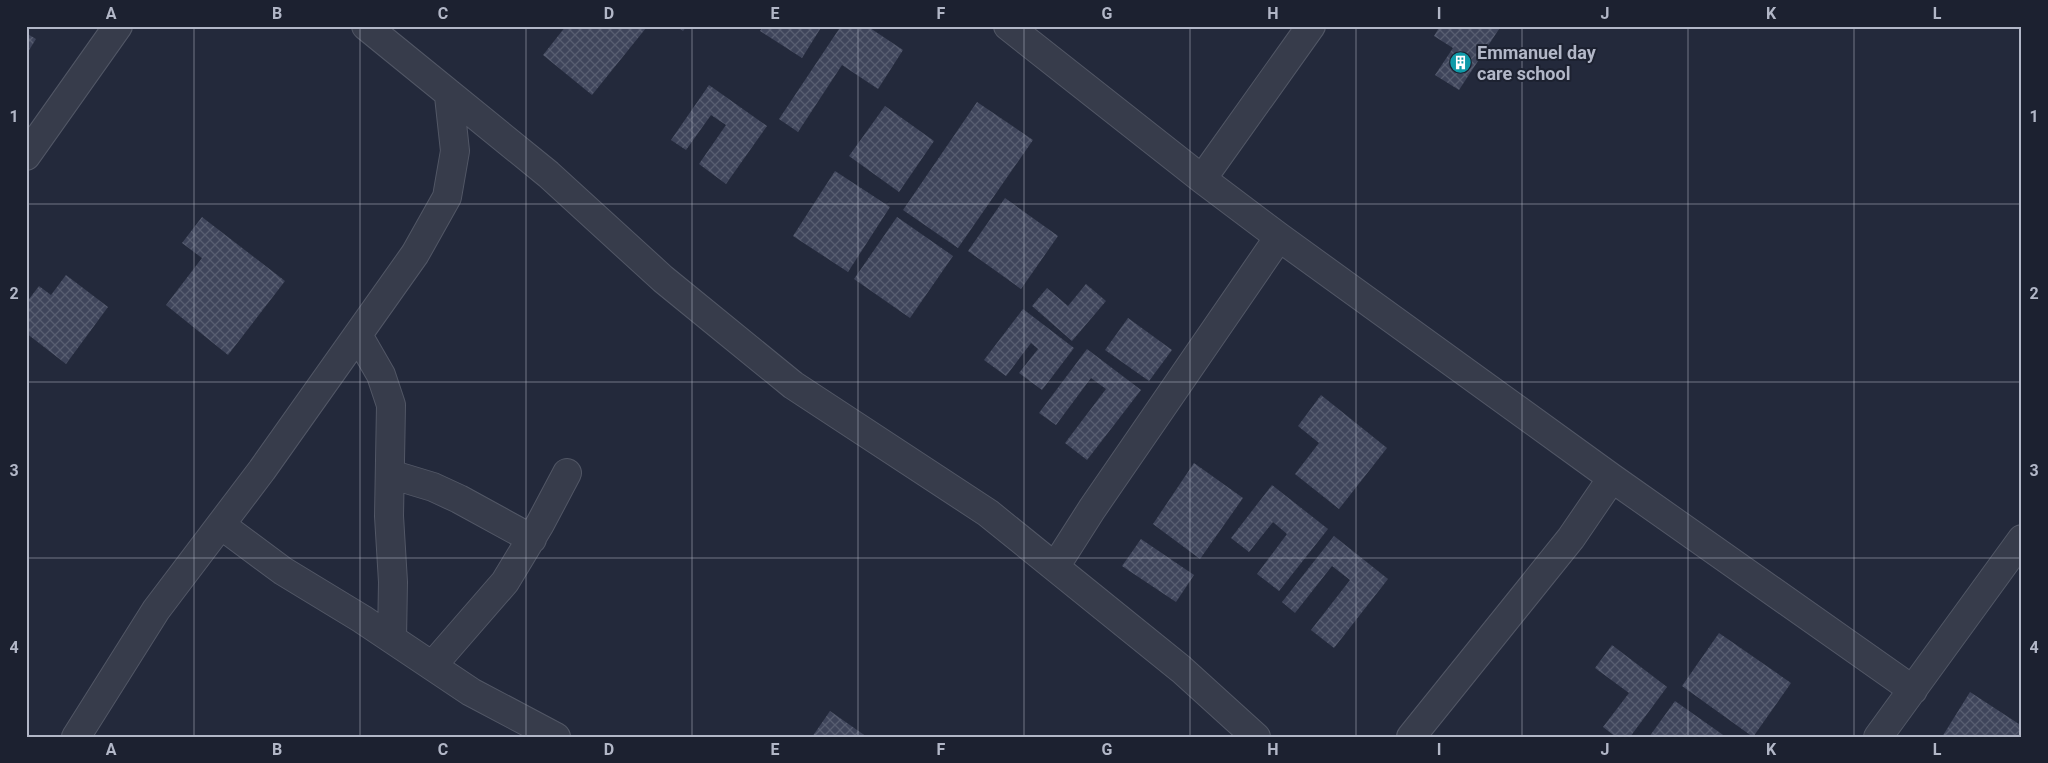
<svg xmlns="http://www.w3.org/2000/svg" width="2048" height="763" viewBox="0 0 2048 763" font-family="Roboto,sans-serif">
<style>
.building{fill:url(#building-cross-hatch)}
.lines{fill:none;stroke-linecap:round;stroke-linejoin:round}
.minor-casing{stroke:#525766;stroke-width:30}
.minor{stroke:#373c4b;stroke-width:28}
.grid{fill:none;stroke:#b2b7c7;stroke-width:1;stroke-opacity:0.55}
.labels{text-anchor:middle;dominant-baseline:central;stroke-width:4;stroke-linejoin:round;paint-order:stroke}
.poi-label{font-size:18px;font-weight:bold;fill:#b2b7c7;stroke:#1c2130;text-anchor:start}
.neatline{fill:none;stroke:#b2b7c7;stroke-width:2}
.grid-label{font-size:16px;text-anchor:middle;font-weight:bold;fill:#b2b7c7}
</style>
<defs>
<pattern id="building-cross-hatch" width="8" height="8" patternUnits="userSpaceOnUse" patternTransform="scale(1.25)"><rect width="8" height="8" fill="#3f455b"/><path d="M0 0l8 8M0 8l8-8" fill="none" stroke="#585e71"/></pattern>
</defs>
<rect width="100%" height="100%" fill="#23293b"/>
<path class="building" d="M566,26H644L646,28L592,95L543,55Z
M676,26H687L683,31Z
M763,26H822L802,58L760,31Z
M841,26H867L903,50L878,89L842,65L798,132L779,119Z
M1440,26H1501L1459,90L1435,75L1453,48L1434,36Z
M26,33L36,39L26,55Z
M709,85L767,126L726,184L699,164L726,125L711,115L686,150L671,140Z
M977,102L1033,140L958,248L903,210Z
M885,106L934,141L899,192L849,156Z
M835,171L890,207L848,272L793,236Z
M1005,198L1058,236L1021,289L968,251Z
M202,217L285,281L228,355L166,305L202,258L182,243Z
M897,217L953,256L910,318L854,279Z
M66,275L108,307L66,364L26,333V303L39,286L51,295Z
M1086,284L1106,301L1072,341L1032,306L1047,288L1068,306Z
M1023,309L1074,348L1042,390L1019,373L1038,349L1031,343L1006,376L984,360Z
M1128,318L1172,350L1149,381L1105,350Z
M1087,349L1141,390L1087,460L1065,443L1106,389L1091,378L1056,425L1039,413Z
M1321,395L1387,448L1339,509L1295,474L1319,443L1298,426Z
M1194,463L1243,498L1200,559L1153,524Z
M1272,485L1328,529L1279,591L1257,574L1287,534L1273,522L1249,552L1231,538Z
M1334,536L1388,579L1334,648L1311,630L1350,580L1332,566L1295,613L1282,602Z
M1141,539L1194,575L1176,602L1122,566Z
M1719,633L1791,683L1753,737L1682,686Z
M1612,645L1667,687L1630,737H1616L1603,727L1629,693L1595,668Z
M1970,692L2022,726V737H1942Z
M1675,701L1726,737H1649Z
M830,711L867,737H812Z"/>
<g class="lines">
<defs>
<path id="minor" d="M366,26L548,174L663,279L793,385L988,513L1181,669L1256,737
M1008,26L1202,179L1279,237L1612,478L1913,690
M26,156L118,26
M1202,179L1311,26
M358,335L381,375L391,405L389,516L393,582L392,639
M390,474L433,487L459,499L532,539
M221,525L283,571L362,619L471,692L556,737
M1055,567L1092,509L1279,237
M432,666L505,582L540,524L567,473
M76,737L156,610L262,470L415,254L447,197L455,151L449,96
M1411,737L1571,538L1612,478
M1878,737L2022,539"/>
</defs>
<use href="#minor" class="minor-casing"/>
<use href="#minor" class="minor"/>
</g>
<path class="grid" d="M194,26V737M360,26V737M526,26V737M692,26V737M858,26V737M1024,26V737M1190,26V737M1356,26V737M1522,26V737M1688,26V737M1854,26V737M26,204H2022M26,382H2022M26,558H2022"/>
<defs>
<symbol id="building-disc" viewBox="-11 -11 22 22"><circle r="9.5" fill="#0f9aa8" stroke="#1c2130"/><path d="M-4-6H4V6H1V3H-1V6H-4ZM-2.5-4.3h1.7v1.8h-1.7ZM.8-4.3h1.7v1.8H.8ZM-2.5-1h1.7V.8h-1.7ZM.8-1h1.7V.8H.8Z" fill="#fff"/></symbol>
</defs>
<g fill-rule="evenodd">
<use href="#building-disc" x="1448" y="50" width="25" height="25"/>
</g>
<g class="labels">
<g class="poi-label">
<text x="1477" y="52">Emmanuel day<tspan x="1477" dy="21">care school</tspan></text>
</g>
</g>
<rect width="2048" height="763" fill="none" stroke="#1c2130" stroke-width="55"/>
<rect x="28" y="28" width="1992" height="708" class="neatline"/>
<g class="grid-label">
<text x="111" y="19">A</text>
<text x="277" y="19">B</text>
<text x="443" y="19">C</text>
<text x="609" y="19">D</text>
<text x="775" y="19">E</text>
<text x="941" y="19">F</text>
<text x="1107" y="19">G</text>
<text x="1273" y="19">H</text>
<text x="1439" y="19">I</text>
<text x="1605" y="19">J</text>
<text x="1771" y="19">K</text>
<text x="1937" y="19">L</text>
<text x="14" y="122">1</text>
<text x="2034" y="122">1</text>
<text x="14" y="299">2</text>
<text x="2034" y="299">2</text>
<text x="14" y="476">3</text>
<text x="2034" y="476">3</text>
<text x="14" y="653">4</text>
<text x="2034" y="653">4</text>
<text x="111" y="755">A</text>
<text x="277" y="755">B</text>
<text x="443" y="755">C</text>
<text x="609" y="755">D</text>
<text x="775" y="755">E</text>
<text x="941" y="755">F</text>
<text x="1107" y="755">G</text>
<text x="1273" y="755">H</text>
<text x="1439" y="755">I</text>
<text x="1605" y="755">J</text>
<text x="1771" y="755">K</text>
<text x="1937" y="755">L</text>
</g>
</svg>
